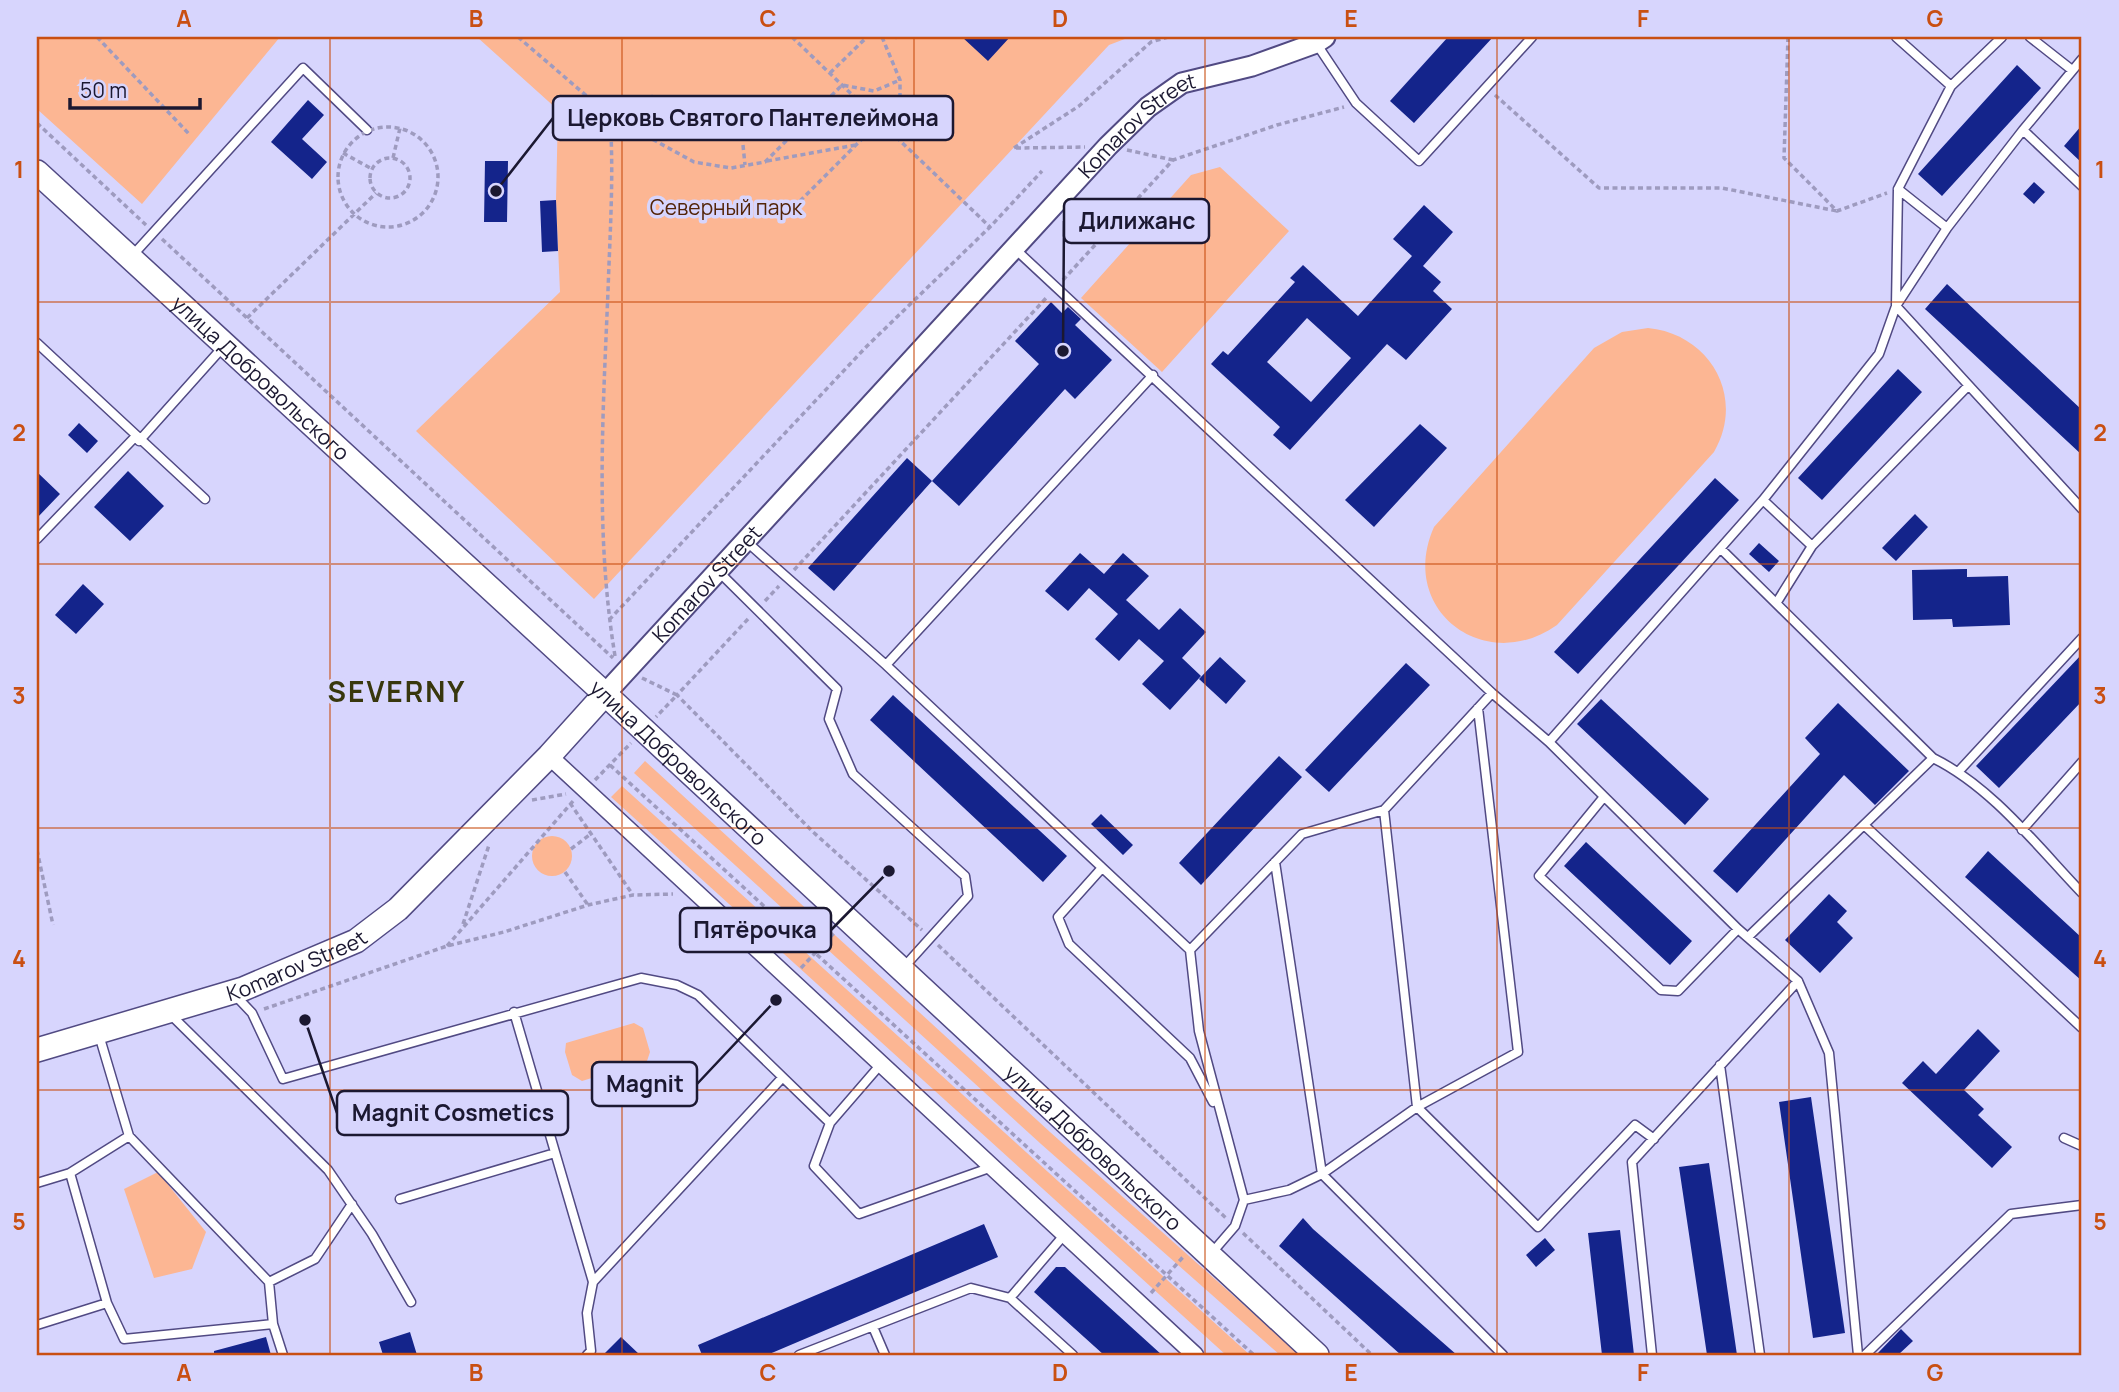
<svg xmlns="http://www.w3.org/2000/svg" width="2119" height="1392" viewBox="0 0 2119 1392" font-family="Manrope,sans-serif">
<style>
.green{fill:#fcb693}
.building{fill:#14248b;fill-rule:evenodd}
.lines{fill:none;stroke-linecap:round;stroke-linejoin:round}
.service-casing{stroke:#514a83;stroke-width:11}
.minor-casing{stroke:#514a83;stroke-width:19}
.tertiary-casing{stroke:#514a83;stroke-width:23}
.secondary-casing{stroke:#514a83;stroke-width:26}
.path{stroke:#9e9bbf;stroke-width:3.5;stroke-dasharray:5 3.5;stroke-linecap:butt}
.service{stroke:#fff;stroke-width:8}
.minor{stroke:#fff;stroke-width:16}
.tertiary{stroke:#fff;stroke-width:19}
.secondary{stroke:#fff;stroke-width:23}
.grid{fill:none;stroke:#c94f12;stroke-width:2;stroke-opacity:0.55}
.labels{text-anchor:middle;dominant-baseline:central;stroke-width:7;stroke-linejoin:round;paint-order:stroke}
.street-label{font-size:21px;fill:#1b1831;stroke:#d7d5fd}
.park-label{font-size:21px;fill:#532408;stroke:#d7d5fd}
.district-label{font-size:28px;font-weight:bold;letter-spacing:2px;fill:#38370d;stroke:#d7d5fd}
.leader{fill:none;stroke:#1b1831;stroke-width:2.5}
.callout-dot{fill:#1b1831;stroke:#d7d5fd;stroke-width:2.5}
.callout{fill:#d7d5fd;stroke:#1b1831;stroke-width:2.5}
.callout-label{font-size:23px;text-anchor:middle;font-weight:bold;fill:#1b1831}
.neatline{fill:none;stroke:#c94f12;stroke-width:2.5}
.grid-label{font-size:23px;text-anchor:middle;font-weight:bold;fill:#c94f12}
</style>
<rect width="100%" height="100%" fill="#d7d5fd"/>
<path class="green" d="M37,37H280L142,204L37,109Z
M477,37H1130L1109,45L594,599L416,431L560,292L556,200L558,110Z
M1220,167L1289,231L1162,372L1081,298L1191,175Z
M1648,328C1710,334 1746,397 1714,452L1557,625C1485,676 1397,610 1434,527L1594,348L1622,332Z
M645,761L1050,1132L1300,1355H1280L1041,1144L634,773Z
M622,786L1250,1355H1226L611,797Z
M532 856a20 20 0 1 1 40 0a20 20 0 1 1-40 0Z
M634,1023L643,1028L650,1052L647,1061L582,1081L572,1075L565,1052L566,1043Z
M158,1172L206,1232L192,1269L154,1278L124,1189Z"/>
<path class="building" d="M962,37H1010L988,61Z
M1448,37H1493L1414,123L1390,101Z
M2017,65L2041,88L1942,196L1918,174Z
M308,100L324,115L302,139L327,162L312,179L271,142Z
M2082,125V163L2064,146Z
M485,161H508L507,222H484Z
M2034,182L2045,192L2034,204L2023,194Z
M556,200L558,251L542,252L540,201Z
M1424,205L1453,232L1423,266L1441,282L1433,291L1452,309L1406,360L1387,344L1290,450L1273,435L1280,427L1211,364L1223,351L1228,355L1295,282L1290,278L1303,265L1358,316L1412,256L1393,239ZM1307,318L1351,358L1311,402L1267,362Z
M1947,284L2082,410V455L1925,309Z
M1051,302L1062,313L1068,307L1081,319L1075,325L1112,360L1075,399L1065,389L959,506L932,481L1039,364L1015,341Z
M1898,369L1922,392L1822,500L1798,478Z
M79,423L98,441L87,453L68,435Z
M1420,424L1447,448L1374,527L1345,500Z
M907,458L932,481L834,591L808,568Z
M128,471L164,506L130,541L94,507Z
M37,472L60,494L37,518Z
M1715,478L1739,500L1578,674L1554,652Z
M1915,514L1928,527L1896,561L1882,548Z
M1759,543L1779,561L1769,572L1749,554Z
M1080,553L1104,574L1123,553L1149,576L1126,600L1159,630L1180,608L1206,632L1182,658L1201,676L1170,710L1142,684L1164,661L1139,639L1119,661L1095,639L1118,614L1089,588L1068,611L1045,591Z
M1967,569V577L2008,576L2010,625L1953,627L1952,619L1913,620L1912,570Z
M83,584L104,604L76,634L55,615Z
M2082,654V701L1999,788L1976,766Z
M1220,657L1246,681L1226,704L1199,679Z
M1406,663L1430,685L1329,792L1305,770Z
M893,695L1067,856L1043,882L870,720Z
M1601,699L1709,799L1685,825L1577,724Z
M1838,703L1909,771L1875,805L1844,775L1737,893L1713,871L1820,754L1805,738Z
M1279,756L1302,777L1201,885L1179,863Z
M1101,814L1133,845L1123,855L1091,824Z
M1586,842L1692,941L1670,965L1564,866Z
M1988,851L2082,938V981L1965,877Z
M1829,894L1847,911L1837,922L1853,938L1820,973L1785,940Z
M1978,1029L2000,1051L1964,1090L1984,1109L1978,1115L2012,1147L1992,1168L1902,1083L1923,1061L1936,1074Z
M1811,1097L1845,1333L1813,1338L1779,1102Z
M1709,1163L1737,1355H1707L1679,1167Z
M1303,1218L1313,1229L1457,1355H1401L1279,1246Z
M984,1224L998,1257L767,1355H702L698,1345Z
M1620,1230L1634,1355H1602L1588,1233Z
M1545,1238L1555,1250L1536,1267L1526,1255Z
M1056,1267H1065L1162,1355H1104L1034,1292Z
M1901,1329L1913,1341L1898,1355H1876Z
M410,1332L417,1355H383L379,1342Z
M266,1337L271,1355H214V1351Z
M621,1337L640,1355H603Z"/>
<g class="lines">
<defs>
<path id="service" d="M1896,37L1951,86
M2002,37L1951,86L1898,189L1896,306L2082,509
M2030,37L2072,70
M1316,43L1356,103L1419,161L1532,37
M2023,130L2082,186
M1898,189L1947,228
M1014,248L1492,693L1549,742L1738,929L1798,981L1829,1053L1858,1355
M132,256L303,68L367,130
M37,343L205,499
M139,441L223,347
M37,539L135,437
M747,542L886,665L1190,950L1199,1031L1244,1200L1235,1226L1210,1255
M1812,546L1968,386
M1721,549L1933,758C1992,787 2037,846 2082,893
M719,572L837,689L829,719L853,774L965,876L968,896L904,967
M1777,602L1812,546L1763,500L1879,354L1896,306L1947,228L2023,130L2082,59
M886,665L1153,375
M1478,708L1518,1052L1417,1107L1538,1227L1635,1125L1654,1139
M1549,742L1763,500
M1959,771L2082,638
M1603,798L1539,876L1661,990L1678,991L1738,929
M1864,825L2082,1028
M2022,830L2082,762
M1275,862L1322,1174L1503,1355
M1101,869L1058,917L1069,944L1190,1058L1213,1102
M1748,937L1933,758
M1190,950L1302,834L1384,810L1492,693
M234,994L252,1013L283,1079L641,978L677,985L698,995L830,1123
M514,1012L593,1282
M169,1013L328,1170L372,1234L411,1302
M99,1035L129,1136L269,1282L273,1324L283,1355
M881,1064L830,1123L814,1166L859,1214L992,1167
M1720,1065L1760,1355
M2064,1138L2082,1146
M37,1183L70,1173
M400,1199L555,1153
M1244,1200L1289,1190L1322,1174L1417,1107L1384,810
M269,1282L315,1259L352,1204
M1010,1298L1065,1234
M107,1303L70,1173L129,1136
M37,1325L107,1303L124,1339L273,1324
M873,1327L885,1355
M587,1355L591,1351L587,1313L593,1282L782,1078
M799,1355L971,1288L1010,1298L1073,1355
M1652,1355L1632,1162L1798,981
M1865,1355L2011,1214L2082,1205"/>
<path id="minor" d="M549,756L1195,1355"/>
<g id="tertiary">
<path id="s1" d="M605,694L1108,146L1148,107L1182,83L1252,66L1316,43L1325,37"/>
</g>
<g id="secondary">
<path id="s2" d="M37,172L605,694L1317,1355"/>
<path id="s3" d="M37,1050L243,989L356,941L398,909L549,756L605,694"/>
</g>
</defs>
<use href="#service" class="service-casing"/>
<use href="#minor" class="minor-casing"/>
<use href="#tertiary" class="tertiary-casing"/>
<use href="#secondary" class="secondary-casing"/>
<path class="path" d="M97,37L190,135
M518,37L610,116L694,162L731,168L765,162L842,85L874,91L900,80
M792,37L990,227
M882,37L900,80V140
M895,37L897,38
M1788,37L1784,158L1837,211L1887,193
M830,73L867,37
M1495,95L1599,188H1722L1837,211
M37,123L146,225
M338 177a50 50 0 1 1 100 0a50 50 0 1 1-100 0Z
M743,145L745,165
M1014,148L1079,106L1151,42L1168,37
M1016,148L1085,147
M1127,150L1173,160
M343,153L372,169
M370 178a20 20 0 1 1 40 0a20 20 0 1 1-40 0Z
M393,158L400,128
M767,161L856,145
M782,219L880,121
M162,239L613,658
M1063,280L1173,160L1277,125L1344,107
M247,318L376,193
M794,570L1048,296
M765,601L779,586
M748,619L677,695L812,831L922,930
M609,620L867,346L990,227L1042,171
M615,656C595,535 603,413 608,291C610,232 614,174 610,116L653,96
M642,678L677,695L656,717
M610,765L1254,1355
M595,780L631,743
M532,800L566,794
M570,803L633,895
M571,849L592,833
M37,850L53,925
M565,872L588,905
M463,924L489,845
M938,945L1227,1219
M447,946L574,800
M801,968L834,933
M264,1009L447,946L504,932L588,905L633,895L673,894
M1243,1233L1372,1355
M1151,1293L1183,1257"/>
<use href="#service" class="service"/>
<use href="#minor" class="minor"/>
<use href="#tertiary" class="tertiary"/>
<use href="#secondary" class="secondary"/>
</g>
<path class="grid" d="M330,37V1355M622,37V1355M914,37V1355M1205,37V1355M1497,37V1355M1789,37V1355M37,302H2082M37,564H2082M37,828H2082M37,1090H2082"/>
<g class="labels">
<g class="street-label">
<text stroke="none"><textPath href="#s1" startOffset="780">Komarov Street</textPath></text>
<text stroke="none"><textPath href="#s2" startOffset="304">улица Добровольского</textPath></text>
<text stroke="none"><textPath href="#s1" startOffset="150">Komarov Street</textPath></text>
<text stroke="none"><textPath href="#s2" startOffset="872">улица Добровольского</textPath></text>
<text stroke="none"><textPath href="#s3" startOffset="273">Komarov Street</textPath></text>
<text stroke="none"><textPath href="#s2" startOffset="1438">улица Добровольского</textPath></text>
</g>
<g class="park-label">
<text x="726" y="207">Северный парк</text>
</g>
<g class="district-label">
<text x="397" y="691">SEVERNY</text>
</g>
</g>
<path class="leader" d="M496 191L553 118M1063 351L1064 221M889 871L831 930M776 1000L697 1084M305 1020L337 1113"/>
<g class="callout-dot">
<circle cx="496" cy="191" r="7"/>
<circle cx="1063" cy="351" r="7"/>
<circle cx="889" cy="871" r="7"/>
<circle cx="776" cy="1000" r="7"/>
<circle cx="305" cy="1020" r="7"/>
</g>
<g class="callout">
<rect x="553" y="96" width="400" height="44" rx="7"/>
<rect x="1064" y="199" width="145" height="44" rx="7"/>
<rect x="680" y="908" width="151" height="44" rx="7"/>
<rect x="592" y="1062" width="105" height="44" rx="7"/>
<rect x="337" y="1091" width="231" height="44" rx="7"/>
</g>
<g class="callout-label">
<text x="753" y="126">Церковь Святого Пантелеймона</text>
<text x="1137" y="229">Дилижанс</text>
<text x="755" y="938">Пятёрочка</text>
<text x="645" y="1092">Magnit</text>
<text x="453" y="1121">Magnit Cosmetics</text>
</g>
<rect width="2119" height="1392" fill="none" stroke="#d7d5fd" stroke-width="77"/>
<path d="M70 98v10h130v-10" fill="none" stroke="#1b1831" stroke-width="3.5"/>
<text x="80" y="98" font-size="21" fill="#1b1831" stroke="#d7d5fd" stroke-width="5" paint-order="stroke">50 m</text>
<rect x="38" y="38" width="2042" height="1316" class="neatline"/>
<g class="grid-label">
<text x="184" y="27">A</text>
<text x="476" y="27">B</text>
<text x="768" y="27">C</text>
<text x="1060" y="27">D</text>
<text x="1351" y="27">E</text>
<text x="1643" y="27">F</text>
<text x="1935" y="27">G</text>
<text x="19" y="178">1</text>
<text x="2100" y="178">1</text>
<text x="19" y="441">2</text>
<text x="2100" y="441">2</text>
<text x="19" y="704">3</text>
<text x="2100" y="704">3</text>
<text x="19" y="967">4</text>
<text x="2100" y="967">4</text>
<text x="19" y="1230">5</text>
<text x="2100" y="1230">5</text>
<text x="184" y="1381">A</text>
<text x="476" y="1381">B</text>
<text x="768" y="1381">C</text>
<text x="1060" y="1381">D</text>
<text x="1351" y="1381">E</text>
<text x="1643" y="1381">F</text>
<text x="1935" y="1381">G</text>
</g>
</svg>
